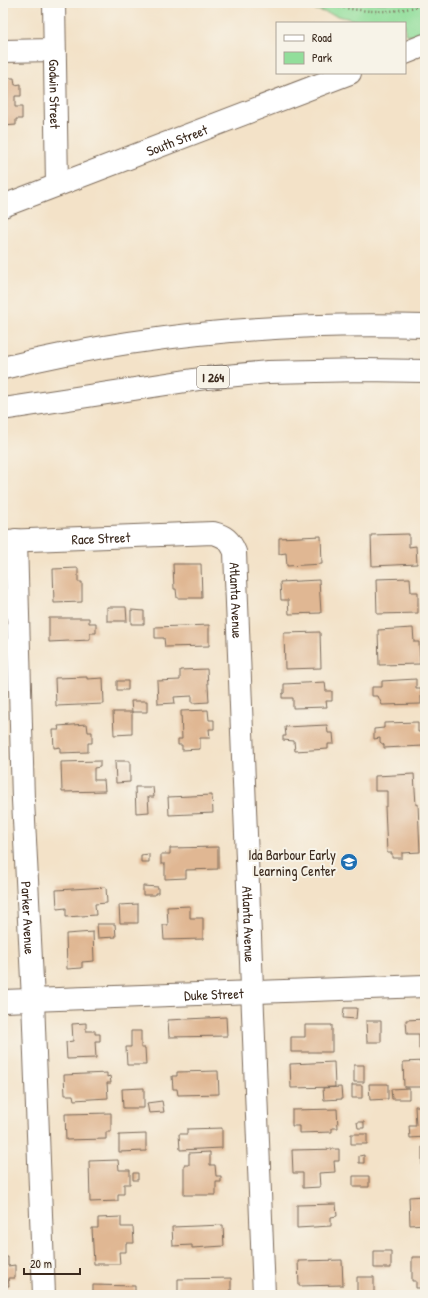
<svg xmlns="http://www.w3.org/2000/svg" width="428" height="1298" viewBox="0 0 428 1298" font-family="'Patrick Hand',sans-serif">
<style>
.park{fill:#92de9b;stroke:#66845c}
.building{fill:#e0b793}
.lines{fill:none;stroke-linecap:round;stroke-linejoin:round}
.minor-casing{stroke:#7b6a5a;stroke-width:24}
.highway-casing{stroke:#7b6a5a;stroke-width:24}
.path{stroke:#7b6a5a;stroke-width:2.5;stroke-dasharray:1 3;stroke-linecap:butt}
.minor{stroke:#fff;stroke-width:22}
.highway{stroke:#fff;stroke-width:22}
.labels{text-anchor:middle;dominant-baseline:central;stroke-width:4;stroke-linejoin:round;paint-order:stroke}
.shield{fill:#f7f3e8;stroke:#73665b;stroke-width:1}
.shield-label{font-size:13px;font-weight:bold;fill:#3b2a1e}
.street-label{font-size:14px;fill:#3b2a1e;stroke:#f7f3e8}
.poi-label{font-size:14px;fill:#3b2a1e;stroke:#f7f3e8;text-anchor:end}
</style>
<rect width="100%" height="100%" fill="#f7f3e8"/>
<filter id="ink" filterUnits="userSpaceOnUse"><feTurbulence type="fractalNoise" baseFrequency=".025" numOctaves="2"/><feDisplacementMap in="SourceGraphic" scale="8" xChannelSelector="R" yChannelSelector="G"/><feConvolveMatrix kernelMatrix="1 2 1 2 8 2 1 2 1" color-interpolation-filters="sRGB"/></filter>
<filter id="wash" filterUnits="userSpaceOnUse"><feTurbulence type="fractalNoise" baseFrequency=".012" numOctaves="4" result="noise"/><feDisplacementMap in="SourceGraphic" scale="16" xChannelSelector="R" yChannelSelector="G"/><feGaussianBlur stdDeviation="0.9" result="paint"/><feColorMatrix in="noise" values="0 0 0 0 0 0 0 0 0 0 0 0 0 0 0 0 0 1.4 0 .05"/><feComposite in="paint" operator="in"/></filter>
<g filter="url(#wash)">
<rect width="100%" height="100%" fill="#f3e2c8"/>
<path class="park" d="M290,3H425V31L413,36L405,34V23H365Z"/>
<g id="blocks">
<path class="building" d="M3,78H14L15,85L21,84V96H15V107H22V119H16V125L3,126Z
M3,152L7,161L3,163Z
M409,534V547L416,546L417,564L372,566L371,535Z
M321,536L322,564L287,566L286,553L279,554V538Z
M173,564H201L202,598H177L176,589H174Z
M78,568V582H82V602L54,603L53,569Z
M410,578L411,592H418V613L377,614L376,579Z
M319,580L321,613L289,614L288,600H281L280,582Z
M107,607H126L127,621H107Z
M131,610L144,611V624H131Z
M49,618H89V623H96V633H90V640L49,642Z
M209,625V646L165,647L164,638H155V627Z
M413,628L414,642H419L420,664L379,665L378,630Z
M320,632L321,668L285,669L284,633Z
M207,669L209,702L192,703V696L174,697L175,703L158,704L157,681L180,680V670Z
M87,677V679L103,678L104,704L56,706L55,678Z
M416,679V688H421V704L382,705L378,696H372V687H382V681Z
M117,681H128V690H117Z
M325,682L326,691H332V701H326L327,707L293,708V698H282V694L284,693V684Z
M131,701H147V712H132Z
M208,710L209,720H214V729H209L210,738H200V749L182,750V745H178V739H182L181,711Z
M113,712H132V734L114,735Z
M418,722V732H423V746L384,748V745L380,742V738L374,739V729L384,728V723Z
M87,724L88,732H92V743H88V752L60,753V747L54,748L53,730H59L58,726Z
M327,725L328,733H333L334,744H328V749L295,751L294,741L283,740V736H286L285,727Z
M100,761V767L94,768V780H104L105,791L62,792L61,762Z
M115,761H130V782L116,783Z
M414,774L416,805L418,804L420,852L402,853V858H392V853H387L385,806H387V791H375V776Z
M135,787H153L154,797H148L149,812L136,813Z
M212,795L213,813L169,815L168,797Z
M218,847V869L186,870V878L165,879V864H161V854H170V848Z
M149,854V862H141V855Z
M143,886L158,887V893H155V895H143Z
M106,887L107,903L95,904L96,915L66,917V908L57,909L56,890Z
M138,904V923H120L119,905Z
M190,906V918H203V939L164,940L163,925H168L167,907Z
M97,924H115L116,937L98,938Z
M93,932L94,961L82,962V968L67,969L66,934Z
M344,1008H357L356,1019L343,1018Z
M226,1017L227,1036L169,1037L168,1020Z
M425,1019V1049H419V1034H407L406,1020Z
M366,1021H381V1042H367Z
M86,1023V1031H95V1034H100V1041H95L96,1058L67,1059L66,1042L73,1041L72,1024Z
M305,1025H332V1052H291V1037H305Z
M131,1031H141V1048H145L146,1065H127L126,1047H131Z
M425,1061V1087H404L403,1062Z
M334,1062L335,1087L291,1088L290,1064Z
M354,1065H364V1082H354Z
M218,1071L219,1094L178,1095L177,1089H173L172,1076H177V1072Z
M107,1073V1077L110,1076L111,1083H107L108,1098L74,1100L73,1095H65L64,1075Z
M369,1084H388V1099L370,1100Z
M352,1085H362V1098H352Z
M341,1087L342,1099L324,1100L323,1088Z
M144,1088V1108H123L122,1089Z
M409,1088V1099H392L391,1089Z
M3,1092H4L5,1117L3,1118Z
M162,1101L164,1112L149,1113L147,1103Z
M415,1106H425V1137L410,1138L409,1126H416Z
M337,1109L338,1128H332V1132L299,1133V1126H292V1110Z
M111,1113V1132H106V1139L66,1140L65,1114Z
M357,1122H364V1128H358Z
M222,1128V1148L180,1150L179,1134H187V1129Z
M146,1134V1151L119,1152V1135Z
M351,1134H367V1144H351Z
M422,1147H425V1180H422Z
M339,1149V1161H334L335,1172L319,1173L320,1187L303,1188V1173H293L292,1150Z
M210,1152V1165H215L216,1176H221V1182H216V1195H184V1165H189V1153Z
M364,1155V1163H359V1156Z
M3,1157H4L5,1170H3Z
M118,1160L119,1170H130V1184H124V1194H118V1201L90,1202L89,1161Z
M133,1173H138V1180H133Z
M353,1176H369V1187H353Z
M425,1196V1224L410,1225L409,1197Z
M336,1204L337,1216L331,1217V1226L297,1228V1205Z
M121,1217V1227H133L134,1243H126V1252H119L120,1264H94L92,1228H98V1218Z
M223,1225L224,1246L192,1248V1245L173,1246L172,1227Z
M374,1251H391V1268H374Z
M3,1257H8V1266L15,1265V1278H8L9,1286H3Z
M412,1257H425V1288H416V1281H412Z
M342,1260L343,1285L299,1286L298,1261Z
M357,1277H374V1294H357Z
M231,1278V1295L178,1293V1279Z
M93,1285L135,1286V1295H93Z
M395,1293V1295H374V1294Z"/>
</g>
</g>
<g filter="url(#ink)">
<use href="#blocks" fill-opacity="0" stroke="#7b6a5a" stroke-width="1"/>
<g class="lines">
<defs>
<g id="minor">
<path id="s1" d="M54,3L57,185"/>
<path d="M3,51L54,50"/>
<path d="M405,53L425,45"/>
<path id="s2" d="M3,206L350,73"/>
<path id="s3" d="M16,540L23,800L33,1000L44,1295"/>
<path id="s4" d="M3,541L213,533C225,536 230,540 235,552L264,1295"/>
<path id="s5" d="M3,1001L425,986"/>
</g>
<path id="highway" d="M3,368C140,334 284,322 425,326
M3,409L206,378L268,372L364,370L425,371"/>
</defs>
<use href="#minor" class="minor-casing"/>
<use href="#highway" class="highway-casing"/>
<path class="path" d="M320,3C355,11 390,16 425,4"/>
<use href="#minor" class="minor"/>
<use href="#highway" class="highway"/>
</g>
</g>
<defs>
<symbol id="school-disc" viewBox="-11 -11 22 22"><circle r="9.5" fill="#1f6fb2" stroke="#f7f3e8"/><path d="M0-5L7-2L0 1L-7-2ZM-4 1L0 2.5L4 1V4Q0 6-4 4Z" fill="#fff"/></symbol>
</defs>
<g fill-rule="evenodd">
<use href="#school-disc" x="339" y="852" width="20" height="20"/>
</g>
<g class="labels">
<rect class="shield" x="197" y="366" width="32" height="22" rx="3"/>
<g class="shield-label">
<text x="213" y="377">I 264</text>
</g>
<g class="street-label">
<text stroke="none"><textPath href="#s1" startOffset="91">Godwin Street</textPath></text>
<text stroke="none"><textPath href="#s2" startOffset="186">South Street</textPath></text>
<text stroke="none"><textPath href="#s4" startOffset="98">Race Street</textPath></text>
<text stroke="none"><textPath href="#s4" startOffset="289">Atlanta Avenue</textPath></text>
<text stroke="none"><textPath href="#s3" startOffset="378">Parker Avenue</textPath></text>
<text stroke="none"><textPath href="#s4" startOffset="613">Atlanta Avenue</textPath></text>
<text stroke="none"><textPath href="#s5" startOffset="211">Duke Street</textPath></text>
</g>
<g class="poi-label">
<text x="336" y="854">Ida Barbour Early<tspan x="336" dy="16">Learning Center</tspan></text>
</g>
</g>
<rect width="428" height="1298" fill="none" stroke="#f7f3e8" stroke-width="16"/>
<rect x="276" y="22" width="130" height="52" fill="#f7f3e8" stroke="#aca397"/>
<rect x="284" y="35" width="20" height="6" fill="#ffffff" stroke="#aca397"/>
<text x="312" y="42" font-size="12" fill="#3b2a1e">Road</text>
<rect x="284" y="52" width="20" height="12" fill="#92de9b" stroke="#aca397"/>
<text x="312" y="62" font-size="12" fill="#3b2a1e">Park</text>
<path d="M24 1268v6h56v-6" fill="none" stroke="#3b2a1e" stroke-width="2"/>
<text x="30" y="1268" font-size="12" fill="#3b2a1e" stroke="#f7f3e8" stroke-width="3" paint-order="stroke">20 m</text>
</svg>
